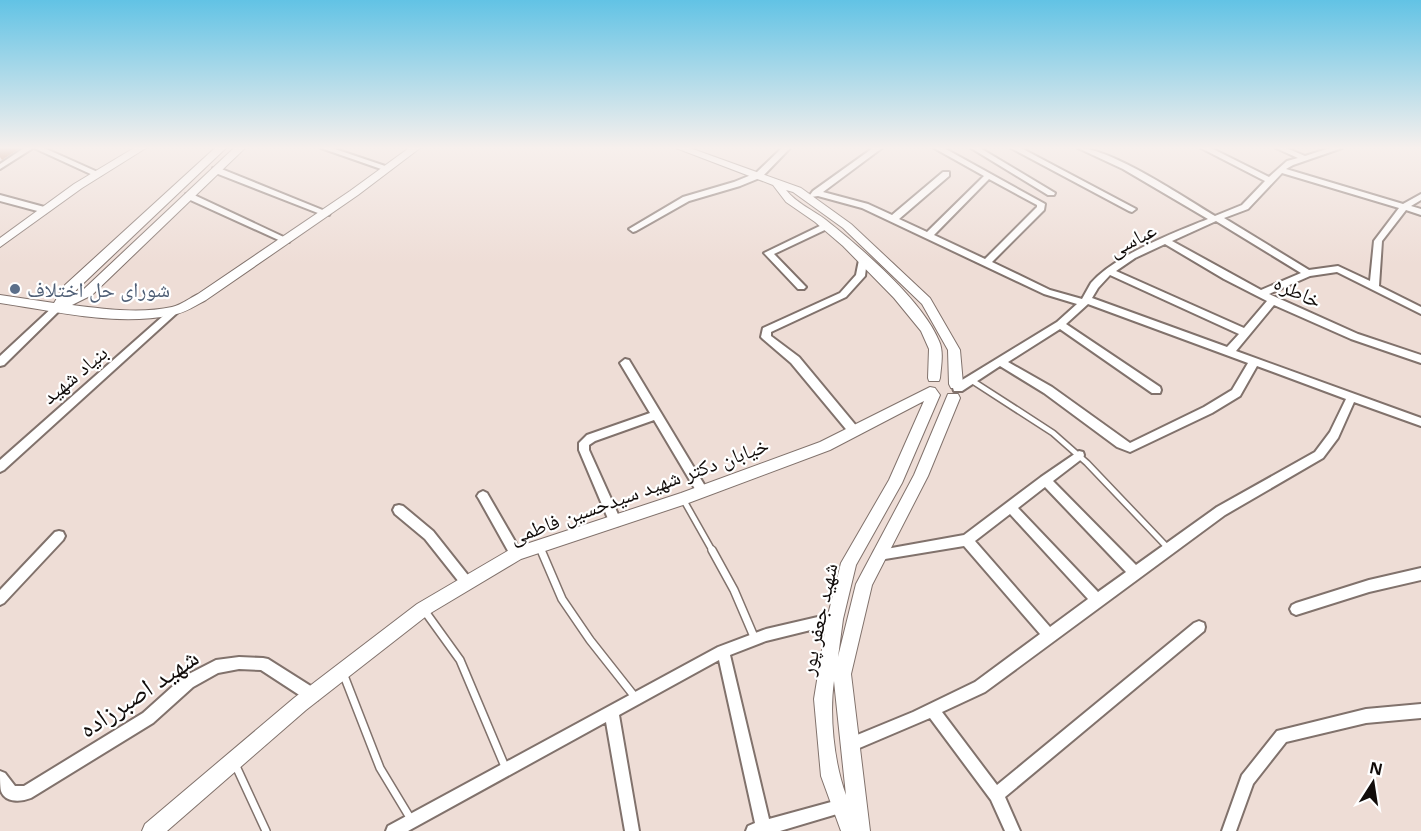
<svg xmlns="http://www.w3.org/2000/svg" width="1421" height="831" viewBox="0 0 1421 831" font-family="'Noto Sans','Noto Naskh Arabic',sans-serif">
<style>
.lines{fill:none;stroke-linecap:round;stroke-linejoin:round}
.service-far1-casing{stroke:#81726c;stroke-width:8}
.service-casing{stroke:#81726c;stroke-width:10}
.minor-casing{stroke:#81726c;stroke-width:4}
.tertiary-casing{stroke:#81726c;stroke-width:2}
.service-far1{stroke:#fff;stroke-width:5}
.service{stroke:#fff;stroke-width:7}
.minor{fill:#fff;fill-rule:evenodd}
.tertiary{fill:#fff;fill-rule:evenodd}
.shaded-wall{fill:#a9684b}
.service-dot{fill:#5c6f8a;stroke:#fff;stroke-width:2}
.labels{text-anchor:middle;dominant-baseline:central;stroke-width:4.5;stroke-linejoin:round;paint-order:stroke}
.street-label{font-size:21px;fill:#110c0a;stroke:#fff}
.service-label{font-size:21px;fill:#4e5e75;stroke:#fff;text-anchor:start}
.near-street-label{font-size:26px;fill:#110c0a;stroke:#fff}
</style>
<rect width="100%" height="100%" fill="#eeddd6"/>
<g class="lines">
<defs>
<path id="service-far1" d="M971,380L1053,433L1087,463L1168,548
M683,499L713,552
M540,548L542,552"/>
<path id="service" d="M541,550L562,599L590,640L635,697
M712,550L734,590L755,639
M424,610L460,660L506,769
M343,673L380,768L412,821
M235,764L266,831"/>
<path id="minor" d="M24,148H33L0,169V164Z
M34,148H44L102,174L98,176H95Z
M321,148H332L391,168L387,170H384Z
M782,148H790L762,177L740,186L689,201L636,231L633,232L629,229L683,197L734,182L756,173Z
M873,148H882L823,192L868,204L892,215L943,172H949V176L899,219L927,232L984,176L934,148H944L1045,204L1044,210L992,262L1050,290L1082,299C1085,294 1088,288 1091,283C1114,256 1175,232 1208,219L1123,169L1078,148C1111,148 1185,198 1215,216L1242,205L1265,181L1201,148H1211L1269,177L1287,161L1298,158L1276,148H1286L1305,156L1330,148H1342L1293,165L1286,169L1403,204L1421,194V200L1411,206L1421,209V215L1406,210L1382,241L1379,286L1421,307V314L1337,272L1310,276L1269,294L1358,334L1421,355V363L1351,339L1274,305L1236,351L1421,418V426L1354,402L1338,438L1323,458L1225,515L985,692L942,712L997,785L1194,623L1199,621L1204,623L1205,627L1204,631L1005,797L1020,831H1005L991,800L930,718L850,752L845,750L843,745L845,740L913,712L975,682L1040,634L964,546L879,560L875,559L873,555L875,551L964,535L1041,477L1079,451L1083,452L1084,455L1083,458L1053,481L1136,565L1217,507L1315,452L1330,432L1346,399L1257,366L1240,396L1212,413L1130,452L1117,447L1044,393L1000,366L962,391H954L953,388L954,385L1057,322L1077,304L1044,294L862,208L818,196L811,197L810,195L813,191ZM1282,173L1399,208L1374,241L1370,281L1338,266L1309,270L1224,218L1248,209ZM989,179L1037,205V207L985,259L934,235ZM1216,221L1301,273L1261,290L1172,241ZM1165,244L1224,279L1267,301L1244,328L1116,271L1135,258ZM1110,275L1239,334L1227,347L1092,298L1098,288ZM1088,304L1248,363L1232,390L1204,407L1130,443L1052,387L1008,362L1060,329L1152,393H1160L1161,390L1160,387L1066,324ZM1045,487L1126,572L1098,592L1018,508ZM1010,514L1088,599L1050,627L975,541Z
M971,148H980L1055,193L1054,195H1048Z
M1011,148H1021L1136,209L1132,212L1129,211Z
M213,168H219L330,213L329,215H323L213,172Z
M186,194H192L290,240L289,242H283L186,198Z
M0,195L48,208L49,210L45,213L0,201Z
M826,223L830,226L829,228L774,254L806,287L804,289H798L764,253Z
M863,257L867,260L865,276L846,297L771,332V336L799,357L858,428L859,431L858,434H850L791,363L763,339L761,337L763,328L840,293L856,275L859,260Z
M58,304L61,305L63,307L61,309L4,365L0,366V356L55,305Z
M174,308L179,311L177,313L4,470L0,472V460L171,309Z
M625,359L629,360L708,491L706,494L702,496L698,494L654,420L595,441L589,445V450L621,521L619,525L615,526L611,525L609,521L579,450V443L587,435L650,413L620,363Z
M483,491L487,493L520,550L522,554L520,558L516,559L512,558L479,499L477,496L479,493Z
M399,505L403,506L433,531L471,579L473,583L471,587L467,589L463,587L425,539L395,514L393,510L395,506Z
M59,531L63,532L65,536L63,540L4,603L0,605V590L55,532Z
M1421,568V580L1369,592L1296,615L1292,613L1290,609L1292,605L1296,603L1369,580Z
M835,613L839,615L841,619L839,623L766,641L730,655L769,819L842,799L847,801L849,806L847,811L780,831H746L748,826L755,823L719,660L619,715L639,831H625L606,722L408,831H386L388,826L718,647L766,629Z
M239,657L263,658L268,659L317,690L319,695L317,700L312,702L307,700L261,670L239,669L218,673L193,687L153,723L31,798C21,802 5,803 1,791C0,786 0,777 0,771L5,773L15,786H24L143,713L183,677L216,660Z
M1421,704V718L1366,723L1286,742L1253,784L1236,831H1222L1242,775L1277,731L1366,709Z"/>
<path id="tertiary" d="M134,148H146L82,188L0,247V238L74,184Z
M215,148H226L70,296L84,289L234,148H245L92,295L72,305C104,309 140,314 172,307C181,305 190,298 198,294L350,191L409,148H420L358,195L206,300C195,306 185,313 172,315C116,327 56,311 0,303V295L54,303L65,285Z
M676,148H690L801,188L851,224L930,298L960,350L963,384L961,388H951L949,384L948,350L922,304L843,228L793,192L786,190C796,203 813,210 826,220C860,247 923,301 939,341C944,352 941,366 940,378L939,381H929L928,378L929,349L921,331L894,298L843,246L815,222L786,202L773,185Z
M930,387L935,388L940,395L902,483L856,565L843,619L838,657L856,584L914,475L948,394H958L960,398L928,476L872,585L851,674L870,831H841L821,776L814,699L827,619L841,563L889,480L924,401L830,450L683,505L521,559L429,614L306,710L167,831H142L145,824L294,698L417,604L511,549L681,493L820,442ZM834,681L846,795C834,763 829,715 834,681Z"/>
</defs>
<use href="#service-far1" class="service-far1-casing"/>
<use href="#service" class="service-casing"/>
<use href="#minor" class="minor-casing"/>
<use href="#tertiary" class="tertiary-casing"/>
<use href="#service-far1" class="service-far1"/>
<use href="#service" class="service"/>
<use href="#minor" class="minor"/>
<use href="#tertiary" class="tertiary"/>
</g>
<path class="shaded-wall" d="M0,148H20L2,160L0,157Z"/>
<linearGradient id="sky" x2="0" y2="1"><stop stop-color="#62c3e5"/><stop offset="0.56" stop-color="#f7f0ed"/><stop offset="1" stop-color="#f7f0ed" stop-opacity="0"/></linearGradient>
<rect width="1421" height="264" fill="url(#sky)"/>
<circle class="service-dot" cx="15" cy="289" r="6"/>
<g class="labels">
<g class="street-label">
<text transform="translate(1132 239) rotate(-27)">عباسی</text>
<text transform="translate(1298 291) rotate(25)">خاطره</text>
<text transform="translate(74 374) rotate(-40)">بنیاد شهید</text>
<text transform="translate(639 490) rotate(-20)">خیابان دکتر شهید سیدحسین فاطمی</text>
<text transform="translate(818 619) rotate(-78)">شهید جعفر پور</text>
</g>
<g class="service-label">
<text x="27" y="289">شورای حل اختلاف</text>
</g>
<g class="near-street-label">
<text transform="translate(138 692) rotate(-34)">شهید اصبرزاده</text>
</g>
</g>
<g transform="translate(1373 783) rotate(12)" stroke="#ffffff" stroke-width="4.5" paint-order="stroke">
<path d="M0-4.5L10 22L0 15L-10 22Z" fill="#110c0a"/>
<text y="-9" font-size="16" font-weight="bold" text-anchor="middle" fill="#110c0a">N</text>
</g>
</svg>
